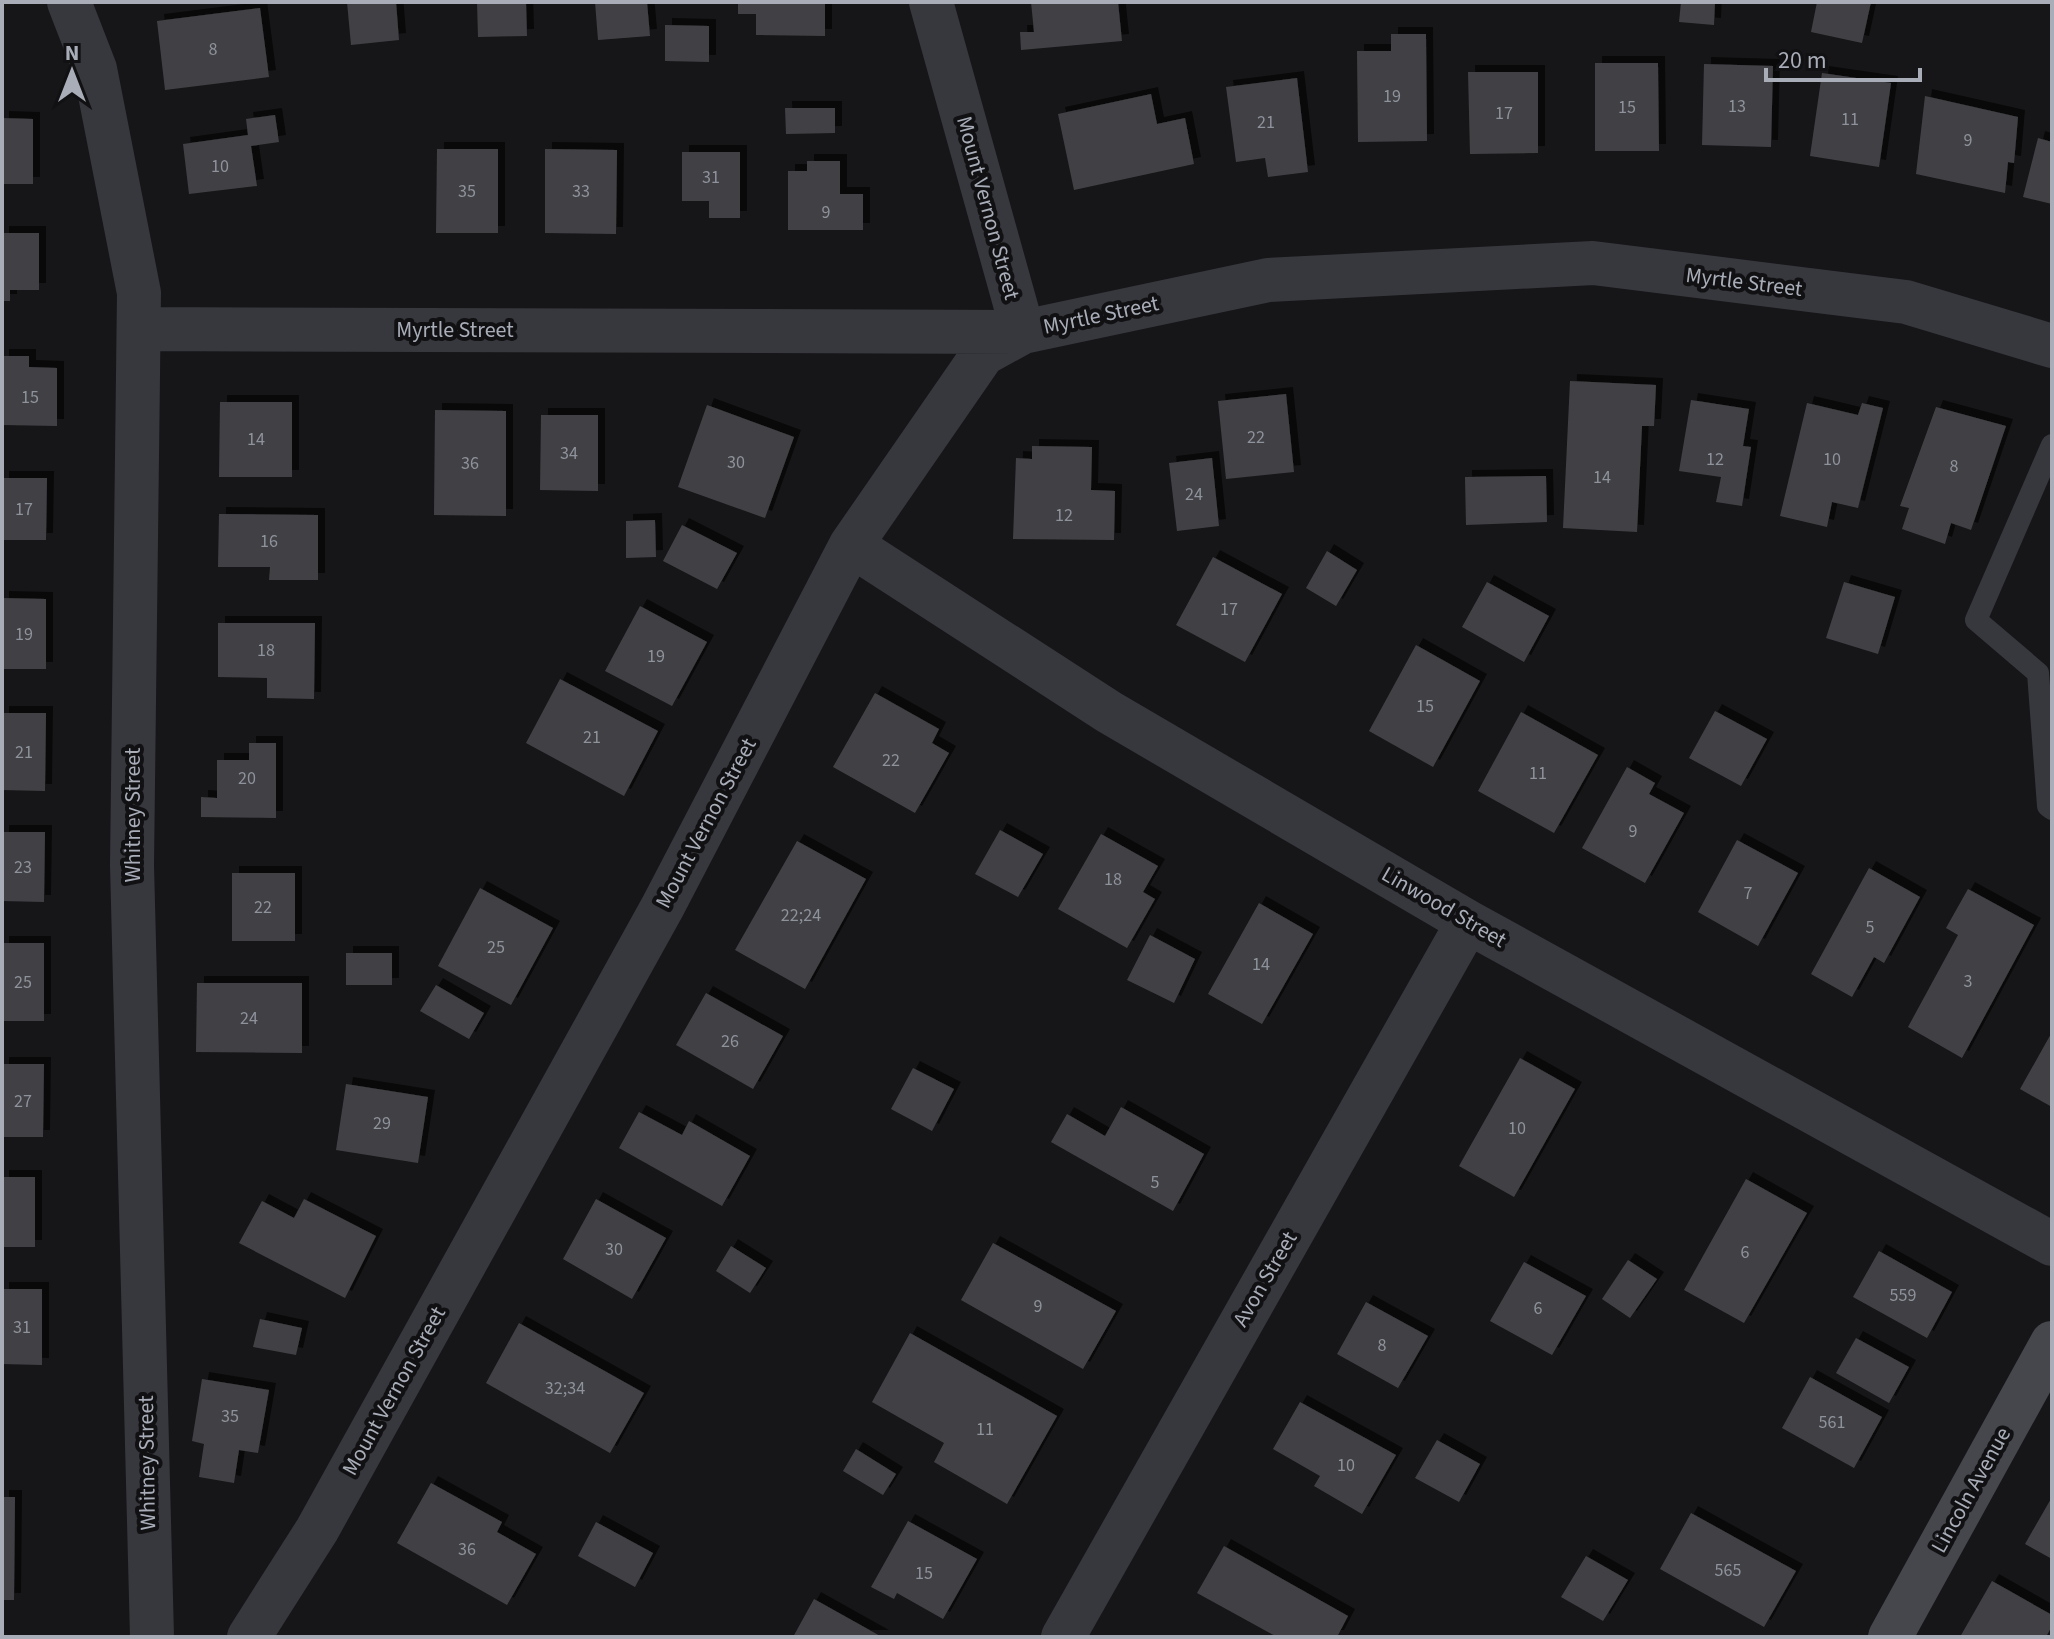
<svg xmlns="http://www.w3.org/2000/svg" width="2054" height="1639" viewBox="0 0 2054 1639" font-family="'Source Sans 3',sans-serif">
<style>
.building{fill:#404145;filter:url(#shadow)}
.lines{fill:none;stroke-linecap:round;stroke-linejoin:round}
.service{stroke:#37383d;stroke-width:22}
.minor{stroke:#37383d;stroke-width:44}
.secondary{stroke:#45474d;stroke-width:44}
.labels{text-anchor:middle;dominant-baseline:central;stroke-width:8;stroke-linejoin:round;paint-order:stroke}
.number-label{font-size:18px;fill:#8e929b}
.street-label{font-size:22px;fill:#a8adb8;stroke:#111113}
</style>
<defs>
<filter id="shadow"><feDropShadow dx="7" dy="-7" stdDeviation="0" flood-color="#0009"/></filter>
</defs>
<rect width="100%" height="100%" fill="#161618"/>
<path class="building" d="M347,2H396L399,40L351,45Z
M477,2H526L527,36L478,37Z
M595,2H647L650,36L598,40Z
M738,2H825V36L756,35V14H738Z
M1031,2H1118L1122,41L1021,50L1020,32H1034Z
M1681,2H1715L1714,25L1679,22Z
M1817,2H1871L1862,43L1811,32Z
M260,8L269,77L165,90L157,21Z
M665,25L709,26V62L665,61Z
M1391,34H1426L1427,141L1358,142L1357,51H1391Z
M1595,63H1658L1659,151H1595Z
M1704,64L1773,66L1771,147L1702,145Z
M1468,72H1538V153L1470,154Z
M1822,73L1891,83L1879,167L1810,156Z
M1297,78L1308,172L1268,177L1265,158L1236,162L1226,87Z
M1151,94L1157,124L1185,118L1194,164L1074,190L1058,114Z
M1925,96L2018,117L2014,163L2008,162L2005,193L1916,174Z
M785,108H835V133L786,134Z
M275,115L279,142L251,146L257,186L189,194L183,144L248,135L246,119Z
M2,118L33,119V184H2Z
M2038,138L2052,142V204L2023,197Z
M437,149H498V233H436Z
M545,149L617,150L616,234L545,233Z
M682,152H740V218H709V201H682Z
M807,161H840V194H863V230H788V171H807Z
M2,233H39V290H10V301H2Z
M2,356H29V367L57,368V426L2,425Z
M1570,381L1656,385L1654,426H1642L1637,532L1563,528Z
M1286,394L1294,472L1226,479L1218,401Z
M1691,400L1749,409L1743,446L1751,447L1742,506L1716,502L1721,477L1679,471Z
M220,402H292V477H219Z
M1807,403L1858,415L1862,403L1883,408L1858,508L1832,502L1827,527L1780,516Z
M707,405L794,437L765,518L678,487Z
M1936,407L2006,426L1971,530L1951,523L1945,544L1902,529L1909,508L1900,506Z
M435,410L506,411V516L434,515Z
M541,415H598V491L540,490Z
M1032,446L1092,447L1091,490L1115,491L1114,540L1013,539L1016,458L1032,459Z
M1212,458L1219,526L1177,531L1169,463Z
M1546,476L1547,522L1466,525L1465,477Z
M2,478H47L46,540H2Z
M219,514L318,515V580H269L270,567H218Z
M655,520L656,557L626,558V521Z
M682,525L737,553L717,589L663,561Z
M1327,551L1357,570L1336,606L1306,588Z
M1213,557L1282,594L1245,662L1176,625Z
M1487,582L1549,616L1524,662L1462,627Z
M1844,582L1895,597L1878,654L1826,638Z
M2,598L46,599V669H2Z
M640,606L707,642L672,706L605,671Z
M218,623H315L314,699L267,698V678L218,677Z
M1416,645L1480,681L1433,767L1369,731Z
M560,679L658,731L624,796L526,743Z
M875,693L939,729L932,743L949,753L915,813L833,767Z
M1715,711L1767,739L1741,786L1689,758Z
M1521,712L1598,755L1554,833L1478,791Z
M2,713H46L45,791L2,790Z
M249,743H276V818L201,817V797L217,798V760H249Z
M1627,767L1655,783L1649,794L1684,813L1645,883L1582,848Z
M1000,830L1043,854L1018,897L975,874Z
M2,832H45L44,902L2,901Z
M1101,834L1158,866L1143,892L1155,899L1127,948L1058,909Z
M1737,840L1798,873L1758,946L1698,912Z
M797,841L866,879L805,989L735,950Z
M1869,868L1920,897L1884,963L1874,957L1852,997L1811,974Z
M232,873H295V941H232Z
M480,888L553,928L511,1005L438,966Z
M1968,889L2034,925L1962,1058L1908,1027L1958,935L1946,928Z
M1259,903L1313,934L1262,1024L1208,994Z
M1150,935L1195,959L1174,1003L1127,980Z
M2,943H44V1021H2Z
M346,953H392V985H346Z
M197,983H302V1053L196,1052Z
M436,985L484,1013L469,1039L420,1011Z
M706,993L783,1036L753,1089L676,1045Z
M2052,1032V1107L2020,1089Z
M1520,1058L1575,1089L1514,1197L1459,1166Z
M2,1064H44L43,1137H2Z
M913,1068L954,1089L932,1131L891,1109Z
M346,1084L428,1097L418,1163L336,1150Z
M1121,1107L1204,1154L1173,1211L1051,1142L1067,1114L1105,1136Z
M639,1112L682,1135L689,1121L750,1156L722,1206L619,1148Z
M2,1177H35V1247H2Z
M1746,1179L1807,1213L1744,1323L1684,1290Z
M304,1199L376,1236L345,1298L239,1243L262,1201L294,1218Z
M596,1199L666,1238L632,1299L563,1259Z
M993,1243L1116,1311L1083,1369L961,1300Z
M731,1246L766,1268L750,1293L716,1271Z
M1879,1251L1952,1292L1927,1338L1853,1297Z
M1628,1260L1657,1279L1630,1318L1602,1299Z
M1524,1262L1586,1296L1552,1355L1490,1321Z
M2,1289H42V1365L2,1364Z
M1366,1302L1428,1336L1398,1388L1337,1354Z
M260,1319L302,1328L296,1355L253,1347Z
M519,1323L644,1393L610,1453L486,1383Z
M910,1333L1057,1416L1007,1504L934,1462L944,1443L872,1402Z
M1856,1338L1909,1367L1889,1403L1836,1373Z
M1810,1377L1882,1417L1854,1468L1782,1428Z
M202,1379L269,1390L258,1453L239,1450L234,1483L199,1477L204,1444L192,1441Z
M1300,1402L1396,1455L1362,1514L1314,1486L1320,1476L1273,1449Z
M1437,1440L1480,1464L1459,1502L1415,1478Z
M856,1449L896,1474L883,1495L843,1471Z
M431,1483L502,1522L497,1532L536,1554L507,1605L397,1543Z
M2,1497H15L14,1600H2Z
M2052,1497V1559L2025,1544Z
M1691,1513L1796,1571L1764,1627L1660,1569Z
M908,1521L977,1559L943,1619L897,1593L894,1599L871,1587Z
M596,1522L653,1553L635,1587L578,1556Z
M1224,1546L1348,1616L1337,1637H1277L1197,1593Z
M1586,1556L1628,1580L1603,1621L1561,1597Z
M1992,1581L2052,1615V1626L2046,1637H1960Z
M814,1599L882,1637H793Z"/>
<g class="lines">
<path class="service" d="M2052,445L1976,620L2038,673L2048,806L2052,809"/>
<path class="minor" d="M69,2L95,69L139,293L132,865L152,1637
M139,329L1023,332L1268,280L1593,263L1906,302L2052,346
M851,545L1109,712L1468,922L2052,1244
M249,1637L317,1530L663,906L851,545L983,354L1023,332L931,2
M1063,1637L1468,922"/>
<path class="secondary" d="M1890,1637L2052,1343"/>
</g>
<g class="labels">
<g class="number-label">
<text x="213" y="49">8</text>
<text x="1392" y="96">19</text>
<text x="1737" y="106">13</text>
<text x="1627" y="107">15</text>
<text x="1504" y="113">17</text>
<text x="1850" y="119">11</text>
<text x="1266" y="122">21</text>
<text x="1968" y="140">9</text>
<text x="220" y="166">10</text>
<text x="711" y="177">31</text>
<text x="467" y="191">35</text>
<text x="581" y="191">33</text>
<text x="826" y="212">9</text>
<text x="30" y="397">15</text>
<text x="1256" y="437">22</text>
<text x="256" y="439">14</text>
<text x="569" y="453">34</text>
<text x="1715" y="459">12</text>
<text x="1832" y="459">10</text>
<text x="736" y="462">30</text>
<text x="470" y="463">36</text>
<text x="1954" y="466">8</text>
<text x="1602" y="477">14</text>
<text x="1194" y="494">24</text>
<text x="24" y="509">17</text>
<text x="1064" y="515">12</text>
<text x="269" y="541">16</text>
<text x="1229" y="609">17</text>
<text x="24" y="634">19</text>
<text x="266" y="650">18</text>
<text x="656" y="656">19</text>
<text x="1425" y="706">15</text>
<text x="592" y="737">21</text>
<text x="24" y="752">21</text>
<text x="891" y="760">22</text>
<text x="1538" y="773">11</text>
<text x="247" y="778">20</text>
<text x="1633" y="831">9</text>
<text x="23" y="867">23</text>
<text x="1113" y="879">18</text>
<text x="1748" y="893">7</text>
<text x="263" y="907">22</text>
<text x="801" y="915">22;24</text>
<text x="1870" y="927">5</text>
<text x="496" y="947">25</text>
<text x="1261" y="964">14</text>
<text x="1968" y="981">3</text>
<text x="23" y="982">25</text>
<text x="249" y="1018">24</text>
<text x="730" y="1041">26</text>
<text x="23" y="1101">27</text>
<text x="382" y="1123">29</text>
<text x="1517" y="1128">10</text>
<text x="1155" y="1182">5</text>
<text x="614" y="1249">30</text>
<text x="1745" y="1252">6</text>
<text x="1903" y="1295">559</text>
<text x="1038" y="1306">9</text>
<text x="1538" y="1308">6</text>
<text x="22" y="1327">31</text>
<text x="1382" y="1345">8</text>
<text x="565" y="1388">32;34</text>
<text x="230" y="1416">35</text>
<text x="1832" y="1422">561</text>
<text x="985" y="1429">11</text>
<text x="1346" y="1465">10</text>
<text x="467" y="1549">36</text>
<text x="1728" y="1570">565</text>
<text x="924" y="1573">15</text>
</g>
<g class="street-label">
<text transform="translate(988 208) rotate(75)">Mount Vernon Street</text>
<text transform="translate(1744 282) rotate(7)">Myrtle Street</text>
<text transform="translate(1101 315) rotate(-12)">Myrtle Street</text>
<text x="455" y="330">Myrtle Street</text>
<text transform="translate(133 815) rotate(-90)">Whitney Street</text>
<text transform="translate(706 823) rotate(-62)">Mount Vernon Street</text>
<text transform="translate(1444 907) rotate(30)">Linwood Street</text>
<text transform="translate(1265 1279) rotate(-60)">Avon Street</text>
<text transform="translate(394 1391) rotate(-61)">Mount Vernon Street</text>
<text transform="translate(147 1463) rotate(-91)">Whitney Street</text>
<text transform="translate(1971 1490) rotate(-61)">Lincoln Avenue</text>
</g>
</g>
<rect width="2054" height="1639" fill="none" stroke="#a8adb8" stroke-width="8"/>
<g transform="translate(72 72)" stroke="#111113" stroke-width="6" paint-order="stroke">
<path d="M0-6L14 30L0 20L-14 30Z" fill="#a8adb8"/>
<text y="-12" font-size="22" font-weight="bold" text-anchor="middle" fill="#a8adb8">N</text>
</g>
<path d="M1766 68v12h154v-12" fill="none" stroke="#a8adb8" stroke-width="4"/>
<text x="1778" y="68" font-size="24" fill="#a8adb8" stroke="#111113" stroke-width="6" paint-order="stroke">20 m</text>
</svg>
